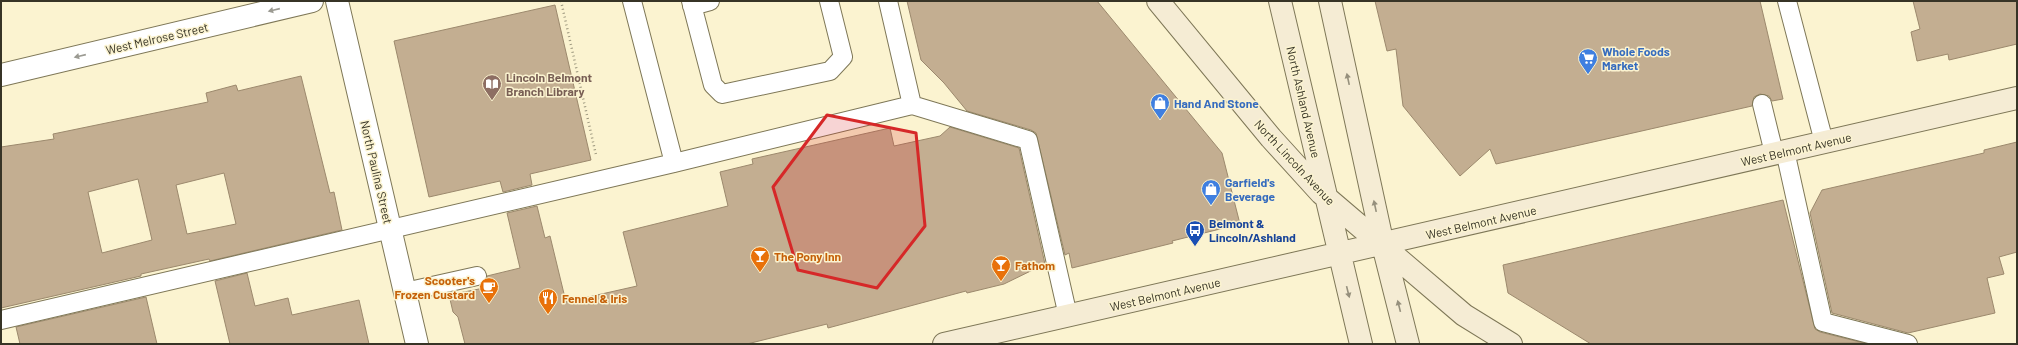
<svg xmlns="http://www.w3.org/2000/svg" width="2018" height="345" viewBox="0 0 2018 345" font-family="Barlow,sans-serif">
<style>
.building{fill:#c3ae91;stroke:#9c896d;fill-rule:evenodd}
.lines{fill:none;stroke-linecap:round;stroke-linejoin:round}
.service-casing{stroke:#7e7757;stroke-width:20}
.minor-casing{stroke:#7e7757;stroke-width:24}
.secondary-casing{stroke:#7e7757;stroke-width:24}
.path{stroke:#9c977e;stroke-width:2.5;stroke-dasharray:1 3;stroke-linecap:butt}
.service{stroke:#fff;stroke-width:18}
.minor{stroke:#fff;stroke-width:22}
.secondary{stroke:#f5ecd4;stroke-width:22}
.oneway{fill:#9b9a92}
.oneway2{fill:#96907d}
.marked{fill:#d62828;fill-opacity:0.2;stroke:#d62828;stroke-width:3;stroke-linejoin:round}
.labels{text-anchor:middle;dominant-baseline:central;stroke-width:3;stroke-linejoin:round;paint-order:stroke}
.street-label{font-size:12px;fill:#373426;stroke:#fbf3d0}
.shop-label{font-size:12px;font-weight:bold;fill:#366cbe;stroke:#fbf3d0;text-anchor:start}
.education-label{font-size:12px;font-weight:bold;fill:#785e54;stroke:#fbf3d0;text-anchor:start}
.transit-label{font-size:12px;font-weight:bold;fill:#164399;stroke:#fbf3d0;text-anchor:start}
.food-label{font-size:12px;font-weight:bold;fill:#c56008;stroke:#fbf3d0;text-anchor:start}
</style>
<rect width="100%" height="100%" fill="#fbf3d0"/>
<path class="building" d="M907,1H1097L1222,153L1240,224L1172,241L1173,243L1072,268L1069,253L1065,255L1036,133L1031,130L967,111L944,83L921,60Z
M1375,1H1760L1783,99L1772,101L1769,96L1760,94L1754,97L1752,106L1496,164L1490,149L1460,176L1403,106L1396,49L1387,51Z
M1913,1H2017V44L1949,60L1948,54L1917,61L1911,32L1920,29Z
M555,5L591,160L530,174L532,185L503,192L500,181L429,197L394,41Z
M301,76L330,193L334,192L342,230L210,261L209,259L141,274V276L1,308V147L54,139L53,134L208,102L206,93L236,85L238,91ZM224,173L236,224L187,234L176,185ZM138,179L152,240L102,253L88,192Z
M950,127L1019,148L1045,264L1004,284L967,293L966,291L828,328L827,324L747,344H465L458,317L453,312L449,295L489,287L487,276L520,268L507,213L537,206L545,238L550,236L566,302L637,286L623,232L728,206L720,172L753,164L752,159L890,128L894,146L940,136Z
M2017,142V252L1999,257L2004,274L1987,278L1995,313L1908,333L1832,313L1810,213L1822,190L1984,153V150Z
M1783,200L1815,329L1820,332L1864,343L1591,344L1508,293L1503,265Z
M247,273L255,306L288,298L292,315L359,300L369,344H230L215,281Z
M146,297L157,344H20L16,327Z"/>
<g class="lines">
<defs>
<path id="service" d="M632,1L674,163
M691,1L713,85L722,94L830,71L843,57L829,1
M888,1L912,105
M1787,1L1824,142
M692,6L710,1
M1762,104L1774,153
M1785,151L1823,322L1908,344
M405,292L477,276
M1,320L674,163L912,105L1028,140L1068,316"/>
<path id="minor" d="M337,1L417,344
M1,75L312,1"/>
<path id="secondary" d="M1158,1L1271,138L1321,193L1464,315L1511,344
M1280,1L1361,344
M1330,1L1383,245L1408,344
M944,344L2017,98"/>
</defs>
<use href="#service" class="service-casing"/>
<use href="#minor" class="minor-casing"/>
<use href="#secondary" class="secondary-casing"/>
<path class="path" d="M561,1L596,155"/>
<use href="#service" class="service"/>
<use href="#minor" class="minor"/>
<use href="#secondary" class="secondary"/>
</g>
<defs><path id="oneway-solid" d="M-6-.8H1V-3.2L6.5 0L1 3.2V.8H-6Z"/></defs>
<g class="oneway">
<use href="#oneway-solid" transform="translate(274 10) rotate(167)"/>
<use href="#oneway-solid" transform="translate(80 56) rotate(167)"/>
</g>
<g class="oneway2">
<use href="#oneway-solid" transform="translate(1348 79) rotate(-102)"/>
<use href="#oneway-solid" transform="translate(1375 206) rotate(-102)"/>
<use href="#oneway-solid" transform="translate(1348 292) rotate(76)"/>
<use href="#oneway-solid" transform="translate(1399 306) rotate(-104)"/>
</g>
<path class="marked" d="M827,115L916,133L925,226L877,288L798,270L773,187Z"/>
<defs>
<symbol id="supermarket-pin" viewBox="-11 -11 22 30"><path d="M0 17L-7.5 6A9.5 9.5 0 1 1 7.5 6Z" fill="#3f7fe0" stroke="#fbf3d0"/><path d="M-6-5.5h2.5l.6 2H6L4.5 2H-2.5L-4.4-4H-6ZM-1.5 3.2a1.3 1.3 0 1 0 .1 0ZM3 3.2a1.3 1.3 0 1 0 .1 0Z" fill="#fff"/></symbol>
<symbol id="library-pin" viewBox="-11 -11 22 30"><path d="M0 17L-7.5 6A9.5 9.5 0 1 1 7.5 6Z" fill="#8d6e63" stroke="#fbf3d0"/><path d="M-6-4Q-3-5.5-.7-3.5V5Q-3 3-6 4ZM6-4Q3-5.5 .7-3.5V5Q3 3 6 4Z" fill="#fff"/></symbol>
<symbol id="shop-pin" viewBox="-11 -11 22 30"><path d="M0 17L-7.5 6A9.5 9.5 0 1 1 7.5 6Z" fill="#3f7fe0" stroke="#fbf3d0"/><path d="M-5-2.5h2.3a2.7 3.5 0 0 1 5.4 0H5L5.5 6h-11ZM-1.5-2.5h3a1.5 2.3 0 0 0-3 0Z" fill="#fff"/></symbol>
<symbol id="bus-pin" viewBox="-11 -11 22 30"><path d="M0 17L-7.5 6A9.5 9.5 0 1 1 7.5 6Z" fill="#1a4fb4" stroke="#fbf3d0"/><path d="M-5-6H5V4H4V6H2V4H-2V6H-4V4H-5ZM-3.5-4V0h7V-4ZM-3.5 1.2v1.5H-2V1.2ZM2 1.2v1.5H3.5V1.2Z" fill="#fff"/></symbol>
<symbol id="bar-pin" viewBox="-11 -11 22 30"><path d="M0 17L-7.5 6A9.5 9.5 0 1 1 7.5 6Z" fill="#e8710a" stroke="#fbf3d0"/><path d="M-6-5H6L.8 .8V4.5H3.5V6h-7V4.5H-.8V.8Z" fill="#fff"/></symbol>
<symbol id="cafe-pin" viewBox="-11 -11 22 30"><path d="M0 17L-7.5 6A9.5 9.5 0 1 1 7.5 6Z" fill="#e8710a" stroke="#fbf3d0"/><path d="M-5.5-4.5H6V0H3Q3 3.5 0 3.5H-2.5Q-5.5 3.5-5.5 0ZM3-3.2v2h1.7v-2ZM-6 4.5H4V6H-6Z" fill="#fff"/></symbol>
<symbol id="restaurant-pin" viewBox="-11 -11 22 30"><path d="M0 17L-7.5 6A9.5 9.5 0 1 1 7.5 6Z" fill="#e8710a" stroke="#fbf3d0"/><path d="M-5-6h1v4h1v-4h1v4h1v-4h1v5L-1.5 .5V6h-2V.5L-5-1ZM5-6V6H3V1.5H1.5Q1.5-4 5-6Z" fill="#fff"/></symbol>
</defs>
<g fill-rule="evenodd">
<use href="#supermarket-pin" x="1577" y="47" width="22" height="30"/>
<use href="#library-pin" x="481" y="73" width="22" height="30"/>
<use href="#shop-pin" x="1149" y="92" width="22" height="30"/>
<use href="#shop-pin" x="1200" y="178" width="22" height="30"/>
<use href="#bus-pin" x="1184" y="219" width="22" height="30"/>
<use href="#bar-pin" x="749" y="245" width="22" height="30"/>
<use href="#bar-pin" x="990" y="254" width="22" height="30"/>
<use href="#cafe-pin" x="478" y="276" width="22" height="30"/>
<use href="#restaurant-pin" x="537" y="287" width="22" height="30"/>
</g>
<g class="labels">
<g class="street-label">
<text transform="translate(157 38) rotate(-13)">West Melrose Street</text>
<text transform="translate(1304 102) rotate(77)">North Ashland Avenue</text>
<text transform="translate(1796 149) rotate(-13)">West Belmont Avenue</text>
<text transform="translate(1295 162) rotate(47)">North Lincoln Avenue</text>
<text transform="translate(377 172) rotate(77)">North Paulina Street</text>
<text transform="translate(1481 222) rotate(-13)">West Belmont Avenue</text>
<text transform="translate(1165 294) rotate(-13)">West Belmont Avenue</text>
</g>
<g class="shop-label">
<text x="1602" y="51">Whole Foods<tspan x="1602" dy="14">Market</tspan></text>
<text x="1174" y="103">Hand And Stone</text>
<text x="1225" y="182">Garfield's<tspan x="1225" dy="14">Beverage</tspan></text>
</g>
<g class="education-label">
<text x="506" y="77">Lincoln Belmont<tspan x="506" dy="14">Branch Library</tspan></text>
</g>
<g class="transit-label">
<text x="1209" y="223">Belmont &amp;<tspan x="1209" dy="14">Lincoln/Ashland</tspan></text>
</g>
<g class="food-label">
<text x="774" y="256">The Pony Inn</text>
<text x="1015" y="265">Fathom</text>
<text x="475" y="280" text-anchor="end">Scooter's<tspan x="475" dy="14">Frozen Custard</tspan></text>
<text x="562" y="298">Fennel &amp; Iris</text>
</g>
</g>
<rect width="2018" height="345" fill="none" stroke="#373426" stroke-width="4"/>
</svg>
